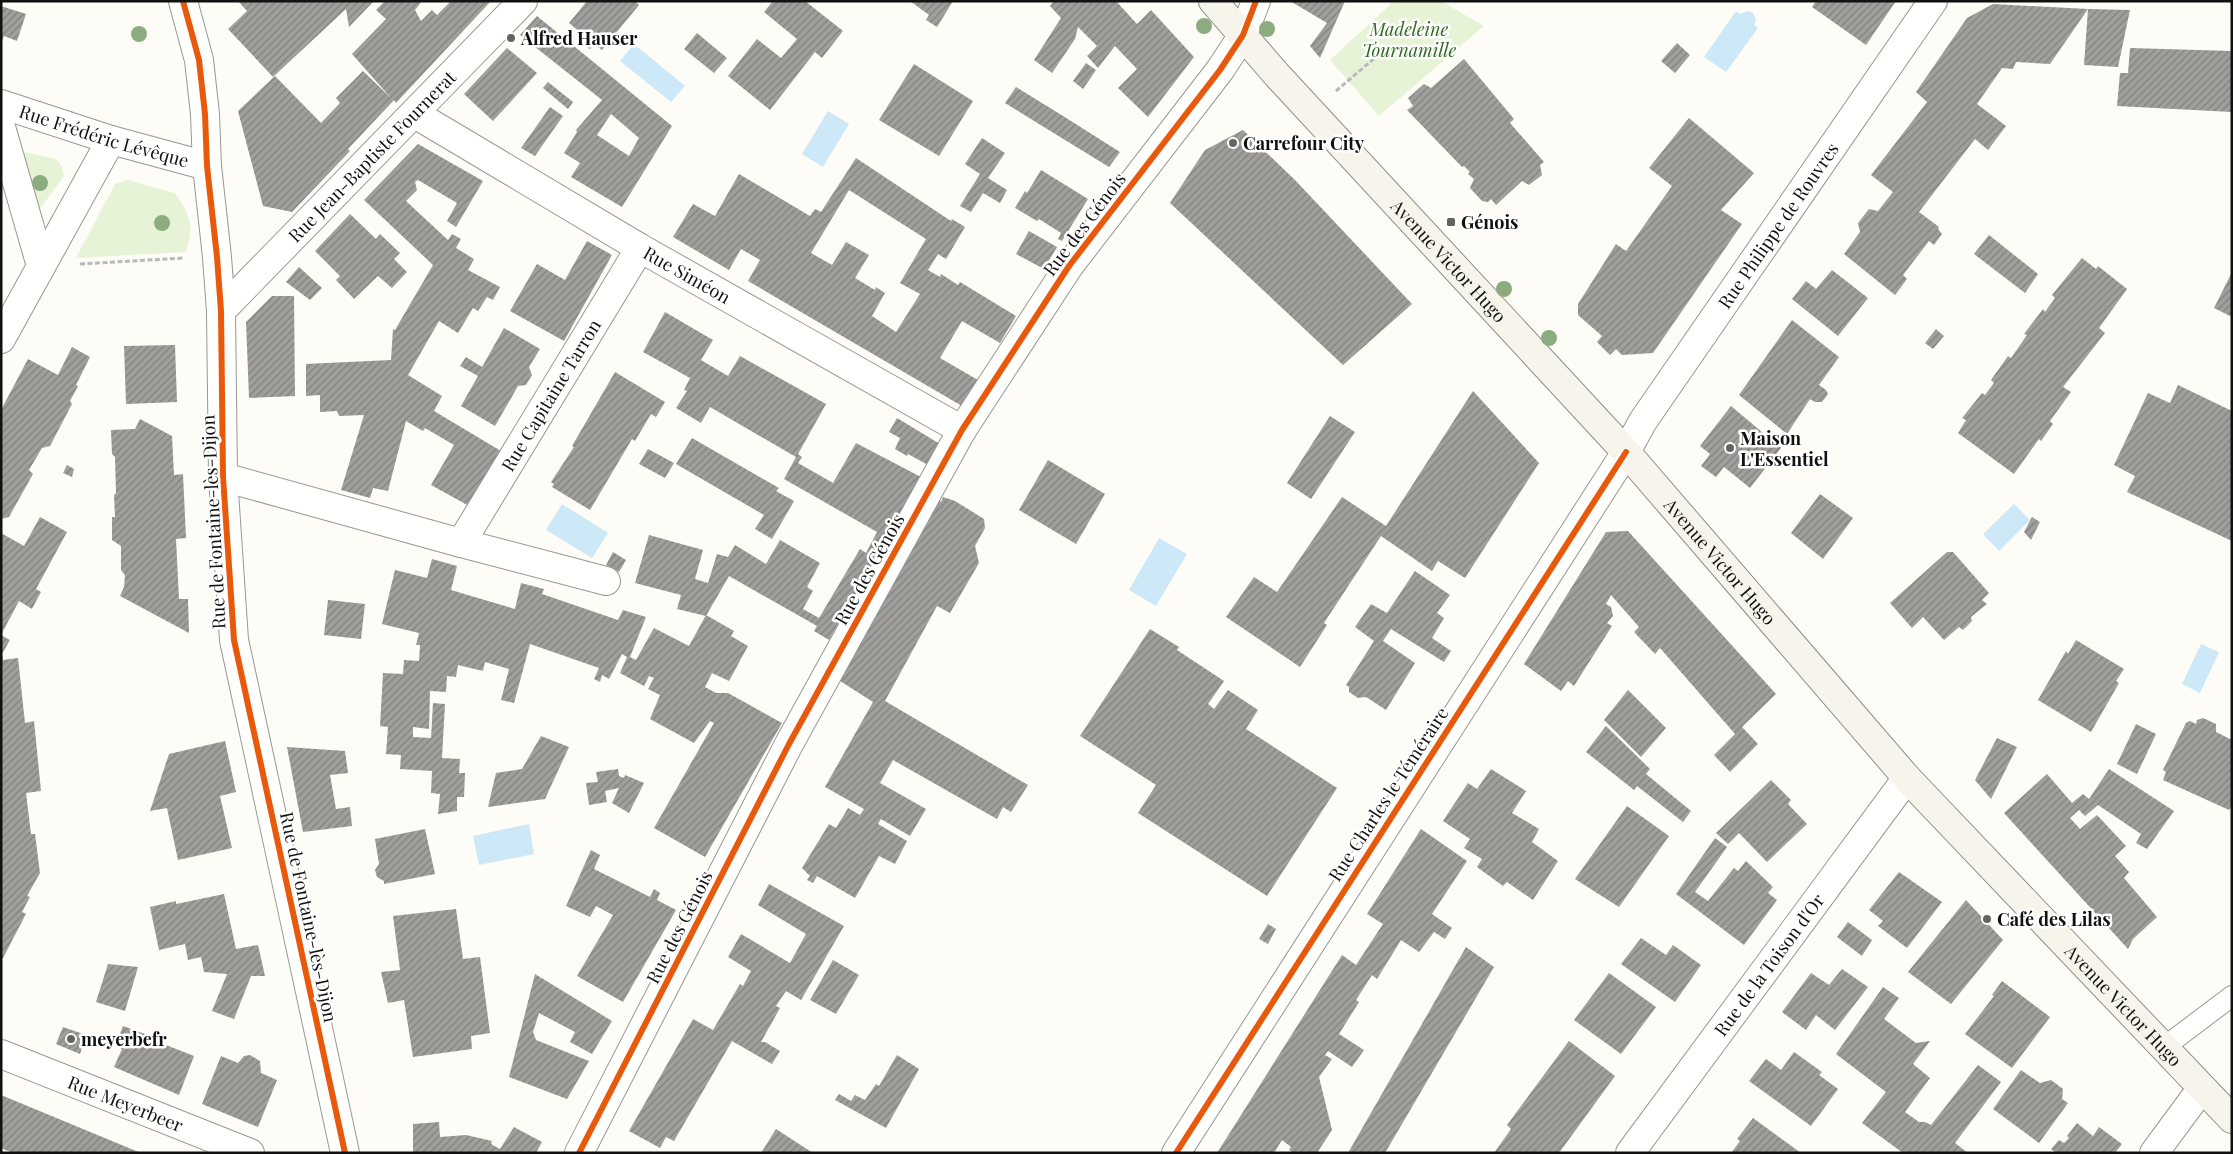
<svg xmlns="http://www.w3.org/2000/svg" width="2233" height="1154" viewBox="0 0 2233 1154" font-family="'Playfair Display',serif">
<style>
.grass{fill:#e7f3d7}
.water{fill:#cde8f7}
.building{fill:url(#building-hatch);fill-rule:evenodd}
.lines{fill:none;stroke-linecap:round;stroke-linejoin:round}
.service-casing{stroke:#979795;stroke-width:22}
.minor-casing{stroke:#979795;stroke-width:30}
.tertiary-casing{stroke:#979795;stroke-width:30}
.secondary-casing{stroke:#8e8d8b;stroke-width:30}
.path{stroke:#b9b9b8;stroke-width:3;stroke-dasharray:5 2.5;stroke-linecap:butt}
.service{stroke:#fffffe;stroke-width:20}
.minor{stroke:#fffffe;stroke-width:28}
.tertiary{stroke:#fffffe;stroke-width:28}
.secondary{stroke:#f6f4eb;stroke-width:28}
.cycleway-casing{stroke:#fff;stroke-width:9}
.cycleway{stroke:#e8590c;stroke-width:6}
.tree{fill:#8cac80}
.poi-dot{fill:#646362;stroke:#fff;stroke-width:2}
.labels{text-anchor:middle;dominant-baseline:central;stroke-width:5;stroke-linejoin:round;paint-order:stroke}
.park-label{font-size:18px;font-style:italic;fill:#2f6b1f;stroke:#fff}
.poi-label{font-size:18px;font-weight:bold;fill:#111;stroke:#fff;text-anchor:start}
.street-label{font-size:18px;fill:#111;stroke:#fff}
</style>
<defs>
<pattern id="building-hatch" width="6" height="6" patternUnits="userSpaceOnUse" patternTransform="scale(1.25)"><rect width="6" height="6" fill="#a19f9c"/><path d="M-1 1l2-2M0 6l6-6M5 7l2-2" fill="none" stroke="#82807e"/></pattern>
</defs>
<rect width="100%" height="100%" fill="#fdfcf7"/>
<path class="grass" d="M1394,1H1441L1484,26L1379,116L1330,60Z
M19,151L56,159L62,167L64,176L36,214Z
M128,180L175,193C191,216 194,225 186,252L76,258L115,184Z"/>
<path class="water" d="M1736,11L1740,14L1748,11L1753,13L1756,19L1754,25L1758,28L1726,72L1704,57Z
M634,44L685,86L671,102L620,61Z
M828,111L849,124L823,167L802,154Z
M562,504L608,533L592,558L546,530Z
M2014,504L2030,520L1999,551L1983,534Z
M1159,538L1187,554L1156,606L1129,590Z
M2201,644L2219,652L2200,693L2182,684Z
M529,824L534,854L479,865L473,836Z"/>
<path class="building" d="M238,1H374L349,27L346,9L273,77L228,29L247,11Z
M385,1H422L415,10L421,21L432,10L437,15L451,1H491L396,103L394,100L348,149L350,151L292,212L263,206L238,111L275,76L321,123L340,103L336,98L363,71L391,98L352,54L386,19L376,10Z
M587,1H635L639,5L602,50L594,44L590,49L583,45L588,39L569,23Z
M773,1H805L843,31L822,58L815,52L770,110L728,76L757,39L781,58L797,39L764,12Z
M910,1H953L937,27L926,20L929,15Z
M1054,1H1116L1137,24L1151,10L1194,57L1148,117L1118,88L1137,69L1115,46L1098,68L1087,56L1097,46L1078,27L1075,39L1052,73L1034,60L1061,18L1050,6Z
M1290,1H1345L1320,58L1310,46L1327,23Z
M1816,1H1896L1866,45L1812,7Z
M1993,4L2088,9L2050,64L2016,62L2013,69L2002,68L1977,104L2006,126L1988,150L1975,139L1919,212L1939,227L1938,229L1942,234L1934,245L1929,241L1903,275L1907,279L1895,295L1844,254L1860,232L1858,223L1869,209L1878,211L1893,192L1871,175L1927,102L1916,92L1967,18Z
M1,6L26,14L17,41L4,36L1,43Z
M2088,9L2130,10L2118,67L2084,65Z
M537,16L672,126L622,207L571,177L580,163L564,153L577,132L576,130L602,100L520,35ZM611,114L639,138L629,156L597,135Z
M697,33L727,58L714,73L684,49Z
M1677,43L1690,55L1675,73L1661,61Z
M507,48L537,73L493,121L464,94Z
M2130,48L2232,51V112L2117,106L2120,73H2128Z
M1464,59L1514,119L1510,123L1544,162L1540,165L1542,175L1529,185L1522,181L1496,205L1491,199L1488,202L1482,201L1470,188L1474,179L1468,174L1470,172L1464,166L1462,167L1407,110L1413,106L1408,98L1424,84L1431,88Z
M1086,63L1096,70L1083,89L1073,81Z
M914,64L973,101L939,156L879,120Z
M548,82L573,102L568,109L543,88Z
M1016,87L1063,116L1120,152L1109,167L1052,132L1005,103Z
M550,107L563,116L535,156L521,148Z
M1689,118L1754,173L1721,210L1742,224L1653,353L1622,355L1616,349L1610,355L1597,342L1602,336L1578,315V304L1616,244L1626,251L1672,186L1649,168Z
M1243,130L1295,180L1412,304L1343,365L1170,203L1205,150Z
M982,138L1005,153L988,178L1007,190L1000,203L983,193L971,212L960,206L980,174L965,164Z
M418,144L483,181L456,227L447,221L457,203L418,180L415,182L417,190L406,201L448,240L452,234L461,239L456,248L474,259L468,270L500,287L493,300L487,297L478,311L473,308L458,333L439,321L408,375L442,396L434,411L501,451L469,506L431,485L454,445L425,428L423,431L406,421L388,491L373,488L370,498L341,490L364,415L339,416L337,411L320,412V395L306,396V364L391,360L393,329L395,330L433,265L364,200Z
M856,158L951,221L952,219L965,227L946,259L938,254L928,270L940,277L941,274L958,285L960,282L1016,316L1000,343L962,321L940,358L978,380L962,406L748,281L760,260L741,249L729,270L673,237L693,204L715,216L739,174L810,216L815,209L821,212ZM849,190L926,239L900,283L920,294L896,332L872,316L885,293L876,287L875,290L855,278L869,255L846,242L832,265L811,253Z
M1041,170L1088,199L1062,241L1058,239L1061,233L1039,219L1037,221L1015,208L1025,191L1027,193Z
M350,214L376,239L380,234L400,253L394,259L407,272L392,288L378,276L354,299L336,280L340,276L315,251Z
M1029,231L1057,247L1044,269L1016,254Z
M1989,235L2038,274L2025,293L1974,254Z
M587,241L612,255L564,341L510,311L537,264L565,280Z
M2082,258L2096,269L2098,266L2127,289L2099,328L2105,333L2063,387L2071,392L2050,421L2053,424L2041,441L2039,439L2014,474L1958,433L1966,420L1962,418L1982,393L1985,395L1994,383L1991,380L2008,356L2011,358L2027,335L2024,334L2043,309L2045,312L2055,298L2052,295Z
M299,267L322,288L310,300L286,282Z
M1832,270L1868,298L1838,336L1792,299L1806,281L1816,289Z
M2232,272V317L2214,308Z
M272,296H294L295,396L249,398L246,322Z
M665,312L713,340L701,360L728,376L740,356L826,404L798,454L802,457L798,463L833,483L856,443L921,477L829,640L814,631L817,626L729,576L706,616L677,609L681,595L635,583L649,535L703,550L695,579L708,583L717,554L728,557L735,545L766,564L780,540L820,563L807,587L813,591L803,609L819,618L860,549L866,553L877,532L784,479L796,457L710,407L701,423L676,408L687,391L684,390L690,378L643,352Z
M1792,320L1839,357L1819,385L1826,390L1828,394L1822,402H1815L1810,399L1787,434L1739,395Z
M504,328L540,349L529,367L532,375L526,385L518,386L495,426L461,406L478,376L460,366L466,357L482,367Z
M1936,329L1944,336L1933,349L1925,343Z
M175,345L177,402L126,404L124,346Z
M72,347L90,357L76,385L78,386L70,401L72,404L50,446L42,448L29,470L33,474L9,517L1,519V410L28,359L58,375Z
M615,372L665,402L656,417L651,414L635,441L632,439L590,510L552,487L554,484L551,482L574,447L572,446Z
M2178,385L2232,411V541L2127,492L2135,476L2114,465L2148,393L2170,403Z
M1473,391L1539,463L1465,578L1438,561L1432,571L1381,536L1324,623L1327,625L1300,667L1226,617L1254,577L1277,592L1342,497L1386,526Z
M1731,406L1781,448L1750,488L1724,467L1716,477L1701,466L1710,454L1700,446Z
M1330,416L1355,432L1311,499L1287,483Z
M897,418L940,444L928,465L908,454L907,456L895,449L900,438L889,432Z
M140,419L172,436L174,475L183,474L186,538L176,539L179,599H188L189,633L120,596L124,587L125,575L121,570V546L112,540V517H115L114,495L116,493L115,457L112,454L111,430L135,429Z
M692,438L779,488L776,491L794,501L772,539L755,529L764,515L676,464Z
M648,449L674,463L665,478L639,464Z
M1048,460L1105,494L1076,544L1019,510Z
M67,465L74,469L72,477L63,473Z
M1820,494L1853,518L1823,559L1791,533Z
M943,497L955,501L984,519L985,528L975,546L979,563L950,613L937,606L885,701L1028,785L1011,812L1003,807L997,819L893,760L880,783L926,809L910,836L881,819L878,824L907,841L895,864L879,856L855,898L817,876L813,883L807,880L810,876L802,868L829,824L836,828L848,808L860,815L864,809L825,787L873,702L840,681L939,500L941,502Z
M40,517L67,532L36,589L41,592L32,609L19,601L1,635V533L24,546Z
M2032,517L2040,522L2031,540L2024,532Z
M1628,531L1776,694L1742,727L1758,744L1730,772L1714,755L1735,734L1660,648L1655,654L1634,632L1639,627L1611,595L1606,604L1611,607L1613,616L1607,623L1612,626L1574,686L1568,681L1561,691L1524,664L1606,532Z
M613,552L626,560L619,572L606,565Z
M1947,552H1953L1989,593L1982,600L1987,604L1971,617L1972,621L1963,630L1959,627L1944,640L1923,617L1912,628L1890,603Z
M432,559L457,566L451,590L515,609L521,583L544,589L542,594L618,620L623,610L646,617L630,657L636,660L654,628L689,646L706,615L734,631L731,636L748,646L729,681L712,673L705,687L716,693H728L782,723L705,857L654,828L714,723L710,721L694,743L650,719L660,695L648,689L654,678L649,676L644,686L620,673L627,657L622,654L609,679L602,675L600,682L594,679L599,668L530,644L514,703L501,700L509,669L485,662L483,671L458,665L456,677L447,676L446,692L430,691L429,729L413,727V737L431,738L433,703L445,704L442,758L460,759L459,773H465L464,797H457V811L438,814L440,794L431,793L432,771L400,769L401,755L386,754L388,727L380,726L383,673L403,674L404,660L419,661L420,645H416L419,633L382,624L395,570L427,578Z
M1415,571L1450,595L1437,613L1444,618L1432,638L1451,651L1444,662L1391,629L1383,641L1415,663L1386,710L1366,697L1358,698L1349,692V687L1346,685L1374,641L1355,627L1371,604L1387,613Z
M328,600L365,604L361,639L324,635Z
M1150,629L1179,647L1177,650L1224,681L1208,704L1214,709L1228,690L1258,710L1246,729L1337,788L1267,896L1138,813L1156,785L1080,736Z
M1,635L10,640L2,654L3,660L18,658L25,723L34,721L41,791L26,793L31,834H35L40,873L27,896L30,897L22,912L26,914L3,958H1Z
M2076,640L2124,669L2116,681L2119,683L2091,732L2038,700L2066,651L2068,654Z
M1628,690L1666,728L1641,757L1604,720Z
M2203,718L2216,724V732L2232,740V805L2229,810L2163,780L2166,772L2163,770L2186,723L2190,721L2196,724L2197,720Z
M2136,724L2156,734L2137,774L2117,764Z
M1606,726L1650,769L1646,774L1691,811L1683,822L1637,786L1634,790L1586,752Z
M541,736L569,747L545,799L488,807L496,773L522,769Z
M1997,738L2017,747L1991,799L1975,780Z
M225,741L236,792L220,796L232,848L178,860L167,808L150,811L169,754Z
M287,747L345,751L348,773L330,775L336,809L350,807L352,826L303,832Z
M618,769L619,776L624,778L625,775L644,783L629,813L612,803L619,788L605,791L607,802L589,805L586,783L598,782L596,772Z
M1491,769L1526,791L1512,813L1539,829L1532,842L1558,861L1533,900L1507,882L1503,886L1477,867L1482,859L1464,848L1470,839L1443,821L1468,783L1477,789Z
M2109,769L2174,811L2147,849L2136,843L2141,834L2098,805L2085,816L2079,810L2070,818L2080,829L2097,815L2126,846L2115,856L2129,872L2124,878L2157,917L2133,939L2128,949L2004,813L2047,774L2072,803L2083,794L2089,799Z
M1771,780L1791,800L1788,804L1807,824L1767,862L1739,833L1728,844L1716,833Z
M1627,806L1669,836L1619,907L1575,879Z
M425,829L435,874L384,884V881L377,877L375,870L379,864L375,839Z
M1421,829L1467,861L1432,914L1452,928L1445,939L1434,932L1419,952L1401,940L1377,979L1372,975L1356,1000L1359,1002L1339,1034L1364,1050L1352,1067L1328,1051L1325,1055L1332,1059L1319,1077L1332,1130L1317,1153H1293L1289,1150L1291,1147L1282,1140L1274,1153H1217L1342,955L1356,965L1383,924L1367,914Z
M1715,838L1727,847L1695,892L1708,901L1734,868L1738,871L1746,861L1773,887L1768,893L1777,900L1744,945L1676,894Z
M591,850L600,855L594,869L650,897L654,889L660,893L657,900L676,910L623,1002L577,976L613,915L596,906L590,917L566,906Z
M1899,872L1942,902L1907,948L1878,926L1883,921L1869,910Z
M769,884L844,926L801,1000L786,991L776,1006L780,1008L761,1042H765L780,1051L772,1064L732,1041L674,1141L666,1137L660,1148L629,1131L693,1019L713,1030L740,984L743,986L751,971L728,957L741,934L790,963L806,934L758,905Z
M224,894L236,949L258,945L265,976H251L234,1019L212,1011L227,974L204,972L201,957L188,960L185,944L159,950L150,907L176,901V904Z
M1966,900L2003,940L1951,1004L1908,972Z
M456,909L463,959L480,957L490,1033L471,1036L472,1049L413,1057L404,1000L388,1003L381,972L400,970L393,916Z
M1848,922L1872,940L1862,956L1837,937Z
M1268,924L1276,929L1268,944L1259,939Z
M1641,938L1666,955L1673,945L1701,965L1675,1002L1621,964Z
M1466,947L1494,967L1385,1153H1348Z
M833,960L859,975L836,1014L810,1000Z
M108,964L138,967L125,1011L96,1002Z
M1842,969L1868,987L1835,1030L1816,1015L1806,1030L1782,1012L1811,973L1829,985Z
M1609,973L1656,1007L1621,1054L1574,1020Z
M535,974L612,1021L592,1054L570,1042L575,1032L539,1013L533,1032L536,1040L589,1061L567,1099L509,1077Z
M2002,981L2050,1017L2012,1068L1965,1034L1994,996L1992,995Z
M1883,987L1899,998L1884,1019L1916,1043L1930,1041L1913,1064L1930,1078L1905,1112L1919,1122H1925L1931,1125L1978,1065L2001,1082L1955,1143L1968,1153H1903L1862,1123L1886,1092L1836,1054Z
M123,1026L145,1034L143,1036L194,1056L179,1095L114,1067L122,1049L115,1046Z
M63,1027L86,1035L80,1054L56,1044Z
M1569,1041L1615,1076L1559,1153H1494L1511,1129L1507,1125Z
M1794,1052L1822,1072L1819,1075L1838,1089L1811,1126L1749,1081L1766,1059L1781,1070Z
M250,1055L260,1061L261,1073L277,1080L258,1127L202,1104L221,1056L238,1063L244,1056Z
M897,1055L919,1069L886,1128L835,1100L839,1094L851,1101L855,1095L865,1100L876,1084L879,1086Z
M2021,1070L2040,1083L2051,1080L2063,1089L2062,1099L2068,1103L2039,1143L1993,1109Z
M1,1095L141,1153H13L1,1148Z
M1753,1118L1801,1153H1731L1740,1141L1737,1139Z
M439,1122L440,1137L466,1135L492,1141L491,1144L500,1149L514,1127L542,1142L536,1153H413V1124Z
M2077,1123L2093,1136L2099,1127L2122,1144L2115,1153H2056L2051,1149L2059,1140L2064,1143L2069,1138L2067,1136Z
M776,1129L813,1153H761Z"/>
<g class="lines">
<defs>
<path id="service" d="M2163,1048L2232,996"/>
<g id="minor">
<path id="s1" d="M1,104L111,140L207,166"/>
<path id="s2" d="M415,114L640,248L962,430"/>
<path d="M1,127L41,266"/>
<path id="s3" d="M221,311L523,1"/>
<path d="M1,339L111,140"/>
<path id="s4" d="M223,477L461,543L640,248"/>
<path d="M461,543L606,581"/>
<path id="s5" d="M1,1054L250,1153"/>
<path d="M579,1153L789,744L962,430L1069,266L1220,70L1243,35L1256,1"/>
<path id="s6" d="M1176,1153L1626,452L1643,421L1933,1"/>
<path id="s7" d="M1630,1153L1907,778"/>
<path d="M2154,1153L2202,1088"/>
</g>
<path id="tertiary" d="M183,1L199,60L205,114L207,166L217,257L221,311L223,477L234,640L345,1153"/>
<g id="secondary">
<path id="s8" d="M1213,1L1277,75L1626,452L1907,778L2232,1119"/>
</g>
</defs>
<use href="#service" class="service-casing"/>
<use href="#minor" class="minor-casing"/>
<use href="#tertiary" class="tertiary-casing"/>
<use href="#secondary" class="secondary-casing"/>
<path class="path" d="M1336,91L1377,56
M80,264L184,258"/>
<use href="#service" class="service"/>
<use href="#minor" class="minor"/>
<use href="#tertiary" class="tertiary"/>
<use href="#secondary" class="secondary"/>
<defs>
<path id="cycleway" d="M183,1L199,60L205,114L207,166L217,257L221,311L223,477L234,640L345,1153
M579,1153L789,744L962,430L1069,266L1220,70L1243,35L1256,1
M1176,1153L1626,452"/>
</defs>
<use href="#cycleway" class="cycleway-casing"/>
<use href="#cycleway" class="cycleway"/>
</g>
<g class="tree">
<circle cx="1204" cy="26" r="8"/>
<circle cx="1267" cy="29" r="8"/>
<circle cx="139" cy="34" r="8"/>
<circle cx="40" cy="183" r="8"/>
<circle cx="162" cy="223" r="8"/>
<circle cx="1504" cy="289" r="8"/>
<circle cx="1549" cy="338" r="8"/>
</g>
<g class="poi-dot">
<circle cx="511" cy="38" r="5"/>
<circle cx="1233" cy="143" r="5"/>
<rect x="1446" y="217" width="10" height="10" rx="2.5"/>
<circle cx="1730" cy="448" r="5"/>
<circle cx="1987" cy="919" r="5"/>
<circle cx="71" cy="1039" r="5"/>
</g>
<g class="labels">
<g class="park-label">
<text x="1409" y="29">Madeleine<tspan x="1409" dy="21">Tournamille</tspan></text>
</g>
<g class="poi-label">
<text x="521" y="38">Alfred Hauser</text>
<text x="1243" y="143">Carrefour City</text>
<text x="1461" y="222">Génois</text>
<text x="1740" y="438">Maison<tspan x="1740" dy="21">L'Essentiel</tspan></text>
<text x="1997" y="919">Café des Lilas</text>
<text x="81" y="1039">meyerbefr</text>
</g>
<g class="street-label">
<text stroke="none"><textPath href="#s1" startOffset="108">Rue Frédéric Lévêque</textPath></text>
<text stroke="none"><textPath href="#s3" startOffset="216">Rue Jean-Baptiste Fournerat</textPath></text>
<text transform="translate(1084 224) rotate(-53)">Rue des Génois</text>
<text stroke="none"><textPath href="#s6" startOffset="1106">Rue Philippe de Rouvres</textPath></text>
<text stroke="none"><textPath href="#s8" startOffset="351">Avenue Victor Hugo</textPath></text>
<text stroke="none"><textPath href="#s2" startOffset="316">Rue Siméon</textPath></text>
<text stroke="none"><textPath href="#s4" startOffset="420">Rue Capitaine Tarron</textPath></text>
<text transform="translate(213 522) rotate(-93)">Rue de Fontaine-lès-Dijon</text>
<text stroke="none"><textPath href="#s8" startOffset="756">Avenue Victor Hugo</textPath></text>
<text transform="translate(869 569) rotate(-61)">Rue des Génois</text>
<text transform="translate(1388 794) rotate(-57)">Rue Charles le Téméraire</text>
<text transform="translate(309 917) rotate(78)">Rue de Fontaine-lès-Dijon</text>
<text transform="translate(679 927) rotate(-63)">Rue des Génois</text>
<text stroke="none"><textPath href="#s7" startOffset="234">Rue de la Toison d'Or</textPath></text>
<text stroke="none"><textPath href="#s8" startOffset="1356">Avenue Victor Hugo</textPath></text>
<text stroke="none"><textPath href="#s5" startOffset="134">Rue Meyerbeer</textPath></text>
</g>
</g>
<rect width="2233" height="1154" fill="none" stroke="#111111" stroke-width="5"/>
</svg>
